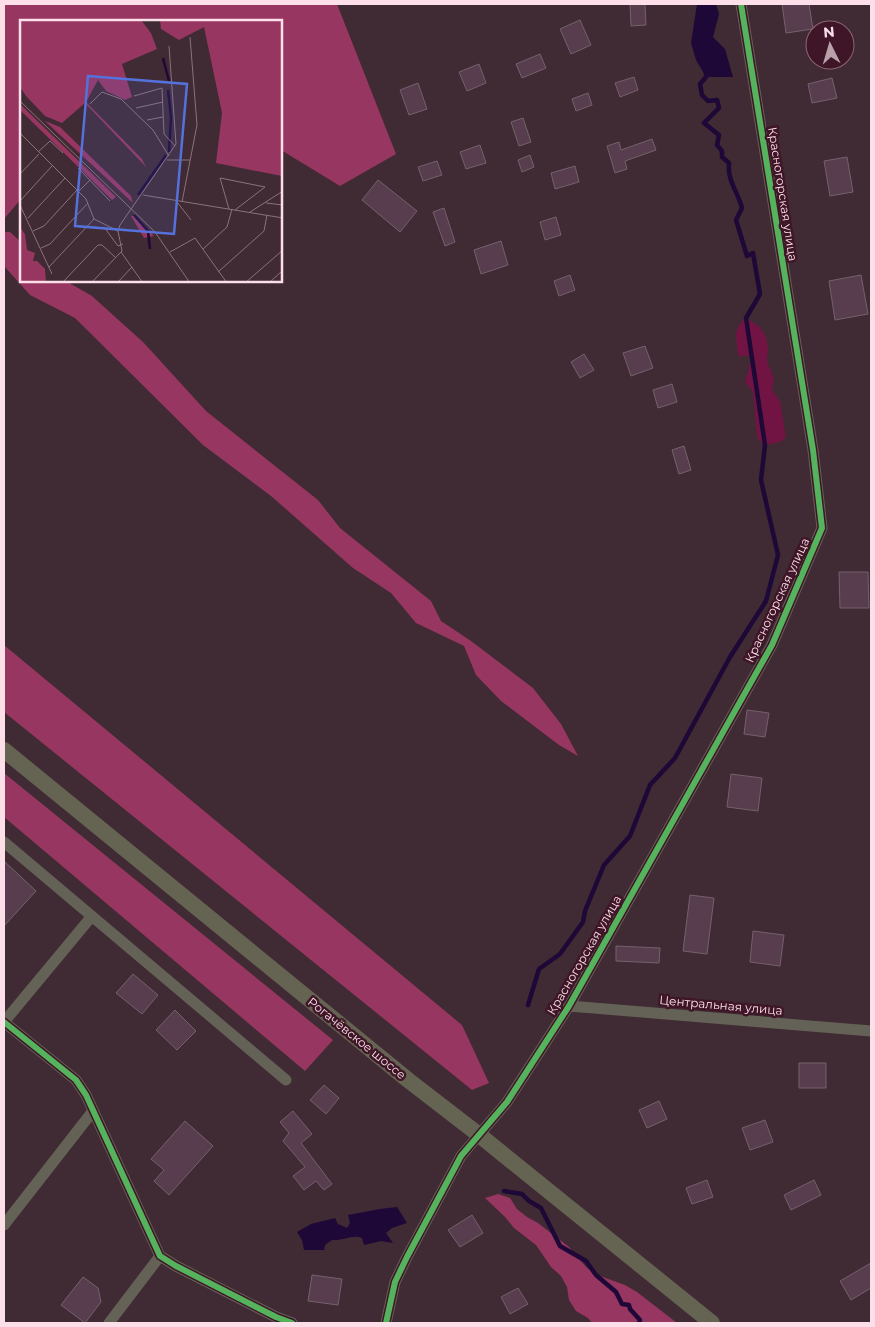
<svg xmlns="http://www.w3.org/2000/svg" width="875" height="1327" viewBox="0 0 875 1327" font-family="Montserrat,sans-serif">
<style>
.green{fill:#721443}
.forest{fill:#973661}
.water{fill:#1d0837}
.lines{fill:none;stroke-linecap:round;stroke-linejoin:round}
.stream{stroke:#1d0837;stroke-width:4.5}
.building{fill:#583d4e;stroke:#73626b}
.street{stroke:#646156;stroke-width:11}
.secondary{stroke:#656453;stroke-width:16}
.cycleway-casing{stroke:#3f1627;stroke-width:9}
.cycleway{stroke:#56b35d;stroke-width:6}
.labels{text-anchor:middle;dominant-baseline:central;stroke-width:5;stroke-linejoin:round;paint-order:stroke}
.street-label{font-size:12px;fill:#fcdfe8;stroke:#3f1627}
.inset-river{fill:none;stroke:#1d0837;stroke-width:2.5}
.inset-road{fill:none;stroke:#8b727b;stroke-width:1}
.view{fill:#5572dc;fill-opacity:0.15;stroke:#5572dc;stroke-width:2.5}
.inset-edge{fill:none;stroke:#fcdfe8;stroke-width:2.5}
</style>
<rect width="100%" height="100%" fill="#402a33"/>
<path class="green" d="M746,318L760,327L766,337L768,349L767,361L774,379L772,390L780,401L786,437L780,442L765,445L757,438L753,392L745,382L752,356H738C737,339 731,330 746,318Z"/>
<path class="forest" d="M4,4H337L396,154L340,186L281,150V21H21V199L4,219Z
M4,232H10L21,242V281H66L92,296L144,343L206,411L318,500L340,528L431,601L441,621L471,641L533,688L561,724L578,756L559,745L501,701L476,675L464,646L416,623L391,593L353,568L271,496L203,445L75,318L30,295L4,266Z
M4,645L462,1025L489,1083L472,1090L4,712Z
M4,773L333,1040L305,1071L4,817Z
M498,1194L510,1198L517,1209L527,1217L538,1223L569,1247L586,1267L600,1276L625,1285L637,1292L677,1323H592L588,1318L576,1311L569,1300L567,1287L561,1276L551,1267L536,1245L514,1228L505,1217L485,1198Z"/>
<path class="water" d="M697,4H716L719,14L713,37L725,49L733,77H706L696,60L691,43Z
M397,1207L407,1223L392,1228L386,1233L393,1243L381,1241L364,1245L362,1238C352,1234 344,1241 332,1240L325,1245L324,1250H304L302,1240L297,1232L311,1224L335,1218L338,1224L347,1228L350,1223L348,1215L380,1209Z"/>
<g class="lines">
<path class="stream" d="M528,1005L539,969L560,954L583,922L585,911L604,865L630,836L650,785L675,758L730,657L766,601L778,555L761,480L765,445L746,318L760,294L753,253L747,256L736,220L742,208C738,192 727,181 729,163L722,157V151L717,145L719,135L704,123L719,108L717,100L708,101L702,95L700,84L706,77V73
M504,1191L522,1194L529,1201L541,1208L560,1246L586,1261L596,1275L616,1292L622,1304L629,1305L630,1309L640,1320L639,1323"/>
</g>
<path class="building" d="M630,4H645L646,25L631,26Z
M782,4H809L813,29L786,33Z
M580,20L591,45L571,54L560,29Z
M540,54L546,68L522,78L516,64Z
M479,64L486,83L467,91L459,72Z
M634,77L638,90L620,97L615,83Z
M832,78L837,98L812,103L808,84Z
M418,83L427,109L409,115L400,90Z
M588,93L592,105L576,111L572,99Z
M523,118L531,142L519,146L511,122Z
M652,139L656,150L625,161L627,169L615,173L607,146L619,142L621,150Z
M480,145L486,163L466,169L460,152Z
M530,155L534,167L522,172L518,160Z
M847,157L853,192L830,196L824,161Z
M437,161L442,175L423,181L418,167Z
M575,166L579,182L555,189L551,173Z
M378,180L417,211L400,232L362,200Z
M444,208L455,242L445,246L433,212Z
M556,217L561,235L545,240L540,222Z
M501,241L508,265L481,274L474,250Z
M570,275L575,290L559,296L554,281Z
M861,275L868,314L835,320L829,281Z
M645,346L653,368L631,376L623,353Z
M584,354L594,370L580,378L571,362Z
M672,384L677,402L658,408L653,390Z
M684,446L691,470L679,474L672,450Z
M839,572H868L869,608H840Z
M747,710L769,713L765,737L744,734Z
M731,774L762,778L758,811L727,807Z
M4,861L36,891L4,926Z
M690,895L714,898L707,954L683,951Z
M753,931L784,935L780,966L750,962Z
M616,946L660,948L659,963L616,961Z
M133,974L158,995L142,1014L116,993Z
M175,1010L196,1031L177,1050L156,1030Z
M799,1063H826V1088H799Z
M324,1085L339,1098L326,1114L310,1100Z
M659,1101L667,1119L647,1128L639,1110Z
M293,1111L312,1134L301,1143L332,1184L324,1190L316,1181L304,1190L293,1176L305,1167L283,1141L289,1133L280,1122Z
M765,1120L773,1142L750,1150L742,1128Z
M185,1121L213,1146L169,1195L154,1181L164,1170L151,1159Z
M707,1180L713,1197L692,1204L686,1188Z
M814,1180L821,1195L791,1210L784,1195Z
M472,1215L483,1233L460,1247L448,1230Z
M871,1263V1288L851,1300L840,1281Z
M312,1275L342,1279L338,1305L308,1301Z
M83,1277L98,1288L101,1302L85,1323L61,1305Z
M518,1288L528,1304L510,1314L501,1297Z"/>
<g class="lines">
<path class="street" d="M4,842L286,1080
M569,1006L871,1031
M4,1022L76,1080L86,1095L160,1256L176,1266L276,1317L292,1323
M4,1022L92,916
M4,1225L93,1111
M109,1323L160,1256
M386,1323L395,1282L407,1257L461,1156L507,1102L569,1006L772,645L822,528L813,450L741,4"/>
<path class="secondary" d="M4,750L408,1080L478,1134L712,1323"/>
<defs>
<path id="cycleway" d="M4,1022L76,1080L86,1095L160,1256L176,1266L276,1317L292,1323
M386,1323L395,1282L407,1257L461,1156L507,1102L569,1006L772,645L822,528L813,450L741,4"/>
</defs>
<use href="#cycleway" class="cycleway-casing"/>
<use href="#cycleway" class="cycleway"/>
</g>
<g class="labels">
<g class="street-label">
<text transform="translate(783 194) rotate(81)">Красногорская улица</text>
<text transform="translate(777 600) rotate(-65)">Красногорская улица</text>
<text transform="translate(584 955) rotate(-60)">Красногорская улица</text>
<text transform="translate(721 1005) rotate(5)">Центральная улица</text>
<text transform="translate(357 1038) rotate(39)">Рогачёвское шоссе</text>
</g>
</g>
<g transform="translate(20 20)">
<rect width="262" height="262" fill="#402a33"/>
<path d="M0,0H121L131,13L137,29L102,44L112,77L105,80L86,71L78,60L66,82L122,139L126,147L65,83L42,103L25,96L6,76L0,67ZM140,0H262V156L196,143L202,93L184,7L159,20L141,9ZM0,84L96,177L92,180L0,90ZM25,101L40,107L111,176L113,183ZM111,196H114L134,216L124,218ZM0,207L5,214L7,230L15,233L13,241H17L25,249L26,262H0Z" fill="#973661"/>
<path class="inset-river" d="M143,38L149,61M148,70L151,97L149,132M118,175L146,135M114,195L128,211L130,229"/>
<path class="inset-road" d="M114,76L142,68L144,114L155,126M0,81L135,212L170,263M70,84L82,72L101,79L133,110L149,136M116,88L143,82M127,100L143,97M0,113L66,179L74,199L98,211M18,132L30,121L43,133M147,140H170M58,148L90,181M0,154L19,134M59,171L70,160M123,175L263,198M0,181L32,146M157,182L171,200M162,182L177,105L170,17M246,183L263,185M0,185L32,254M209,189L200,158L245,167L215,190M230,192L263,171M8,198L45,158M84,207L98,226L103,224M13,211L24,206L57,170M21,228L30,224L68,183M183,229L207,207L212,189M101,232L123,263M150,232L175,218L207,263M29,247L74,199M198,252L244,211L247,195M42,263L78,225H82L95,237M71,263L102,231L98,211L100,205L156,124L149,26M97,263L112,247M225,263L263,230M249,263L263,250"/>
<path class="view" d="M68,56L167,64L154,214L55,206Z"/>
<rect width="262" height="262" class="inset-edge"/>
</g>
<rect width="875" height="1327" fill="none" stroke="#fcdfe8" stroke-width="10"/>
<g transform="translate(830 45) rotate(355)"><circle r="24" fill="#3f1627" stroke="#8b6674"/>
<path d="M0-4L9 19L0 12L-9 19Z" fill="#baa0a9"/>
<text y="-8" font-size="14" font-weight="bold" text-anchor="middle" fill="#fcdfe8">N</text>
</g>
</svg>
